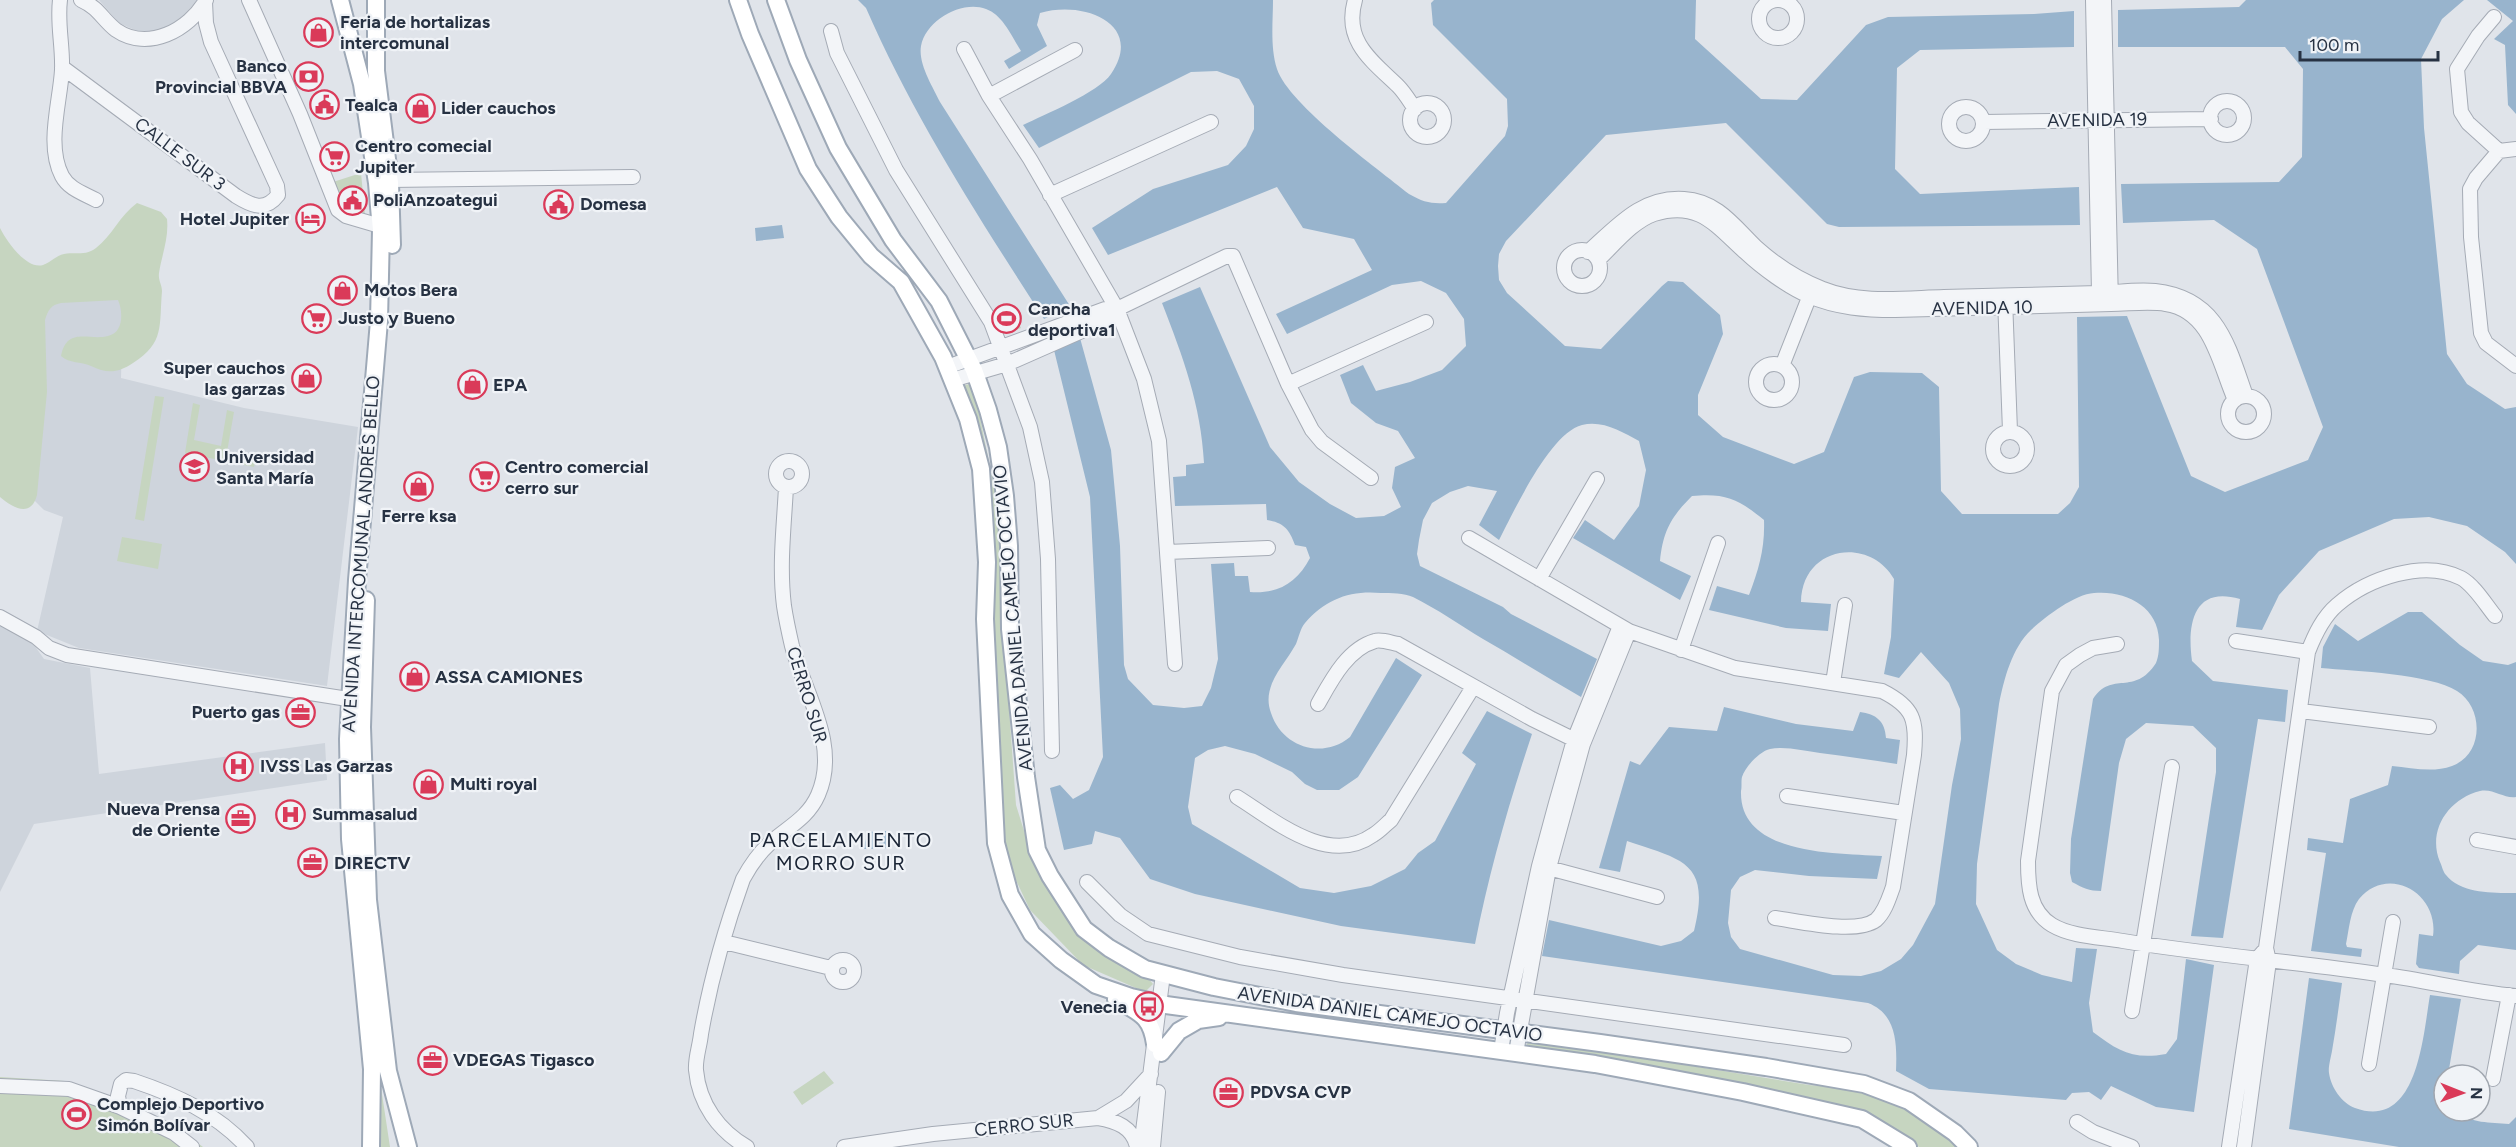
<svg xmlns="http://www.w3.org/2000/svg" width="2516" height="1147" viewBox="0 0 2516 1147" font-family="Figtree,sans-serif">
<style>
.built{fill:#ced4dc}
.green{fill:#c6d5c0}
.water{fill:#98b4cd}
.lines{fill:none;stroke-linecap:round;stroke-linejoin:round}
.minor-casing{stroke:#a5abb5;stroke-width:16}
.major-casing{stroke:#9ea9b7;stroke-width:20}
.minor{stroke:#f3f5f8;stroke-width:14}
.major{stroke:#fff;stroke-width:16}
.labels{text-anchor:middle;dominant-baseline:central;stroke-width:4.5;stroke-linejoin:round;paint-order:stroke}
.poi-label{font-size:18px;font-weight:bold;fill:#273243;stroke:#f0f3f7;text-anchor:start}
.street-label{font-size:18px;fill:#273243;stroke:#f0f3f7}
.neighbourhood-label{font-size:20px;letter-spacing:1.5px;fill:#192334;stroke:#f0f3f7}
</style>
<rect width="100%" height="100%" fill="#e0e4ea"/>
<path class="built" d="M99,0H197L177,25L159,32L137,31L119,23Z
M37,294L123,300L121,378L244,408L358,427L327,686L79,648L37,631L63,517L44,510L33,499Z
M0,626L32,642L44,659L90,668L99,774L325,743L327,780L34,824L0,892Z"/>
<path class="green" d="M361,173L365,214L341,200L333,182Z
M137,203L161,212L167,219C169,238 162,254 159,273C158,280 162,285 162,291C159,325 165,343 133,363C118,373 107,374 91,366C80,361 70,364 61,356C67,326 89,341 108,336C124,333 123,311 118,300L61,303C51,305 48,310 45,320L47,392L37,495C31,518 13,508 0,497V228C7,242 27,270 43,265C51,262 57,255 64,254C76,252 86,256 96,248C112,236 120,215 137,203Z
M1008,303L1021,328L1005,334L994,310Z
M973,383L998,506L1005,653L1016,805L1034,863L1078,932L1148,978L1153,984L1145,992L1083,965L1030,910L1005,857L998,804V706L986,485L962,386Z
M155,396L164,397L144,521L135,519Z
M193,403L200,405L194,440L221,446L227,410L234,412L227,452L256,458L254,467L185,453Z
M122,537L162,544L158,569L117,561Z
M1528,1042L1619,1054L1809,1085L1855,1089L1899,1102L1958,1147H1919L1898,1130L1849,1108L1630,1061L1526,1047Z
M824,1071L834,1083L802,1105L793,1092Z
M0,1077L65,1081L127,1103L175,1125L203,1147H0Z
M380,1081L390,1147H380L375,1127V1083Z"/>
<path class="water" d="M858,0H1273C1273,22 1270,47 1277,69C1289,105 1377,168 1409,194C1423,202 1431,204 1446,203L1505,136L1508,126L1507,99L1433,25L1431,3L1434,0H1696L1695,39L1761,99L1797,100L1866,25L1888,17L2034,14L2074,11V47L1920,50L1897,68L1895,169L1920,194L2079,187L2080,225L1839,227L1827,224L1726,123L1606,135L1506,241L1499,254L1498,266L1499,280L1507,293L1565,346L1601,349L1662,286L1668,281L1683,282L1720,315L1723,334L1698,395V415L1723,437L1794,464L1824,452L1854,377L1870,372L1922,373L1939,387L1941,491L1962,514H2058L2070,503L2079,487L2077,317L2127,316L2191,476L2225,492L2308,460L2323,427L2257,249L2214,220L2123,223L2121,184L2279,182L2302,157L2303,69L2285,47H2118V10L2239,7L2246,0H2464L2442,19L2421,59L2424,128L2447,354L2467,384L2505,409L2516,407V564L2505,552L2467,526L2429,517L2394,519L2319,551L2279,595L2262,630L2236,627L2240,599C2193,585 2187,625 2192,661L2213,681L2288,690L2285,722L2258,719L2223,938L2191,936L2216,772V748L2193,726L2146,723L2126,739L2119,763L2101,891C2089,891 2083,888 2072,882L2070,873L2071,839L2093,699C2112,670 2134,697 2156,663C2159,656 2159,648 2159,640C2158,606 2125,590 2094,593C2075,594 2045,617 2031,630C2012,648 2004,679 1999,704L1977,864L1976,904L1997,950L2016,964L2042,975L2072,982L2076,948L2097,949L2089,1003L2093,1032C2118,1051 2133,1060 2166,1054L2177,1039L2186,959L2214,965L2194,1112L2156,1107L2111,1086L2101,1100L2089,1092L2072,1093L2066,1100L1929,1089L1896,1071C1897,1044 1897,1014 1868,1003L1542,956L1549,920L1661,946L1681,941L1694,931C1711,862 1683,860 1627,841L1620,872L1599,868L1630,761L1640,765L1669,727L1717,731L1724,707L1796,724L1853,731L1860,712C1876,714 1885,721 1886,738L1900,740L1897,764C1871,760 1846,756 1820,753C1805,751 1785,746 1770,749C1760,751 1745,767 1742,777C1741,781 1742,787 1741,791C1739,856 1838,853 1882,856L1877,879L1809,876L1755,870L1740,877L1731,890L1728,923L1731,937L1740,949L1833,975L1861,976L1881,971L1901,959L1913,945L1935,904L1952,785L1961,739L1960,709L1949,683L1921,652L1899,678L1884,674L1891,637L1894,579C1869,536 1802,546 1801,602L1831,604L1828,631L1786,628L1709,610L1717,586L1749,595C1759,569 1765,548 1764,520C1738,499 1726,493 1692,496C1671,517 1663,531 1660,561L1691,576L1680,600L1573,538L1585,520L1614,540L1639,506L1646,470L1639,441C1622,432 1603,420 1582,425C1550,433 1514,511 1499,540L1479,525L1497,491L1468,486L1450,492L1432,503L1423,520L1419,540L1417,554L1420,566L1503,607L1511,614L1597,659L1581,697C1548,678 1516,658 1483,639C1460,625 1437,609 1413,597C1404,593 1391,593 1381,593C1351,590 1325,599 1305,623C1300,629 1299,637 1296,644C1284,666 1261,686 1271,713C1282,747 1322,760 1350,737L1396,658L1422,675L1358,777L1339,790H1317L1305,784L1292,772L1255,754L1225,746L1208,750L1195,758L1188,807L1192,824L1300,888L1334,893L1371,886L1405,869L1418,853L1435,841L1476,764L1462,753L1487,711L1532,734C1509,803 1489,872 1475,944L1341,926L1195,894L1150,879L1120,838L1095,831L1092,844L1064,850L1050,788L1060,785L1073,799L1089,790L1103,757L1090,497L1054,350L1080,338L1111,450L1120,546L1124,665L1128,679L1153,705L1184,708L1202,706L1211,688L1218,659L1211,564L1234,563L1235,576H1248L1250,592C1278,594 1297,583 1310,558L1306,547L1295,545C1289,529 1284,523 1267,520L1266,504L1175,506L1173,477L1186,476V465L1204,463C1201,405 1183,357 1162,303L1200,287L1270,447L1299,482L1330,504L1356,518L1384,516L1401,507L1392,488L1395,467L1415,458L1398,431L1376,423L1351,403L1340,375L1363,365L1376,391L1410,382L1442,370L1466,346L1464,319L1446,293L1421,281L1392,285L1287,334L1276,314L1372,270L1354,239L1303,228L1277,187L1108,255L1092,228L1153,189L1228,165L1246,146L1254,129V106L1239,79L1217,71L1191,72L1039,148L1023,125C1044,115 1099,92 1111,74C1145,24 1084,0 1040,13L1037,25L1047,46L1009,69L1004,61L1021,51C1012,37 1003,15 986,9C962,0 926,20 921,46C918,64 933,87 940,102L1070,306L1044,319C979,218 914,118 866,8Z
M2487,0H2516V114L2508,105L2505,45L2494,39L2513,21Z
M782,225L784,238L756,241L755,228Z
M2408,612H2422L2460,645L2483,661L2508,665L2516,662V797C2504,799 2493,788 2480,791C2448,799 2427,831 2440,862C2442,866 2443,872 2446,875C2461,894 2494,893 2516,893V950L2478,945L2460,961L2459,974L2419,968L2416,964L2419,934L2433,936C2439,893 2388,864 2359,899C2350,911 2349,930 2346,944L2347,947L2362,949L2361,957L2311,951L2326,853L2307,850L2308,838L2343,843L2350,799L2388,785L2392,766C2412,768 2433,773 2452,766C2484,754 2484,708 2457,691C2431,674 2354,671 2321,668L2323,647L2335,624L2358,641Z
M886,831L891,848L863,849L868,832Z
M2309,978L2342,983C2339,1005 2336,1028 2332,1051C2331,1057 2328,1067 2329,1073C2331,1088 2342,1103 2355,1108C2418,1131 2423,1035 2430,995L2461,999L2448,1075H2444V1111H2457C2471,1124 2490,1122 2509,1124L2516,1117V1147H2399L2289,1129Z"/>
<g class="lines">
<defs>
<path id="minor" d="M60,0C57,24 63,46 62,70C60,103 46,145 62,176C69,189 83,193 96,200
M81,0C99,8 102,19 116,30C148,52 189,30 206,0
M249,0L300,114L338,210L346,216L380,226
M1355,0C1343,41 1372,61 1398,86C1405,93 1410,102 1415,109
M1759 19a19 19 0 1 1 38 0a19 19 0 1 1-38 0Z
M2494,17L2478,36L2457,69L2461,112L2468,123L2499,151
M831,31L837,53L896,170L991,322L1030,427L1042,482L1048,559L1052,751
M964,49L989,96L1030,159L1117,309L1144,379L1159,441L1175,664
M62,67L236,196C252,206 265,212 278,195L277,186L211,42L206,23L205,2
M989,96L1075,50
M2210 118a17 17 0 1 1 34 0a17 17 0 1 1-34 0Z
M1410 120a17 17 0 1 1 34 0a17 17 0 1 1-34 0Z
M1949 124a17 17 0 1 1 34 0a17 17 0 1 1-34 0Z
M1984,122L2211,119
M2516,149L2499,151L2476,178L2470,189L2471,237L2481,333L2486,343L2516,366
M389,180L633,177
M1050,195L1211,122
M1564 268a18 18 0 1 1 36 0a18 18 0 1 1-36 0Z
M1588,252C1617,226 1642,196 1684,199C1718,201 1735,227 1757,248C1775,264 1799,280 1823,289C1860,304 1905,298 1944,297C1996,296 2047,294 2099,293L2093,0
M1598,260C1614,245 1633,221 1654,214C1699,200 1716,226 1745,252C1762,268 1788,287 1809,296C1837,308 1866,310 1895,310L2111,304L2104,0
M2103,293C2120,292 2138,289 2155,291C2218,298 2228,345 2246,396
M2005,299L2010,431
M2111,304C2128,304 2149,301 2166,304C2212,311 2219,364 2235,400
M1756 382a18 18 0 1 1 36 0a18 18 0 1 1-36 0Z
M1782,366L1812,290
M947,367L1105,309H1117
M952,380L1007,364L1109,319L1117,309L1227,256H1233L1288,384L1312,430L1322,442L1371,478
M1288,384L1426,322
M2228 414a18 18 0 1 1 36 0a18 18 0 1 1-36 0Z
M1993 449a17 17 0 1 1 34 0a17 17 0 1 1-34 0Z
M776 474a13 13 0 1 1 26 0a13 13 0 1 1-26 0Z
M1469,538L1629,631L1735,668L1882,691C1914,707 1917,720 1914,755L1893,887C1889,898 1885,912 1876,920C1856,935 1798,921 1775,918
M1167,552L1268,548
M1539,579L1597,479
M0,617L36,637L49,648L67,655L348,699
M2236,641L2308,652
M2117,644L2093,648L2080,655L2066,665L2052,691L2028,861C2028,885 2029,911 2052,925C2072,937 2101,937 2123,941C2210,955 2298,962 2385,975C2429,981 2472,992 2516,996
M1681,650L1718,543
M1833,683L1845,605
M1318,704C1331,681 1347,649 1375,641C1381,639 1392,643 1398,644L1532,719L1581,743
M2301,711L2429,727
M1787,796L1904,813
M1237,797C1274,820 1328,867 1373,835C1380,831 1385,825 1391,820L1473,687
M2477,840L2516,847
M1541,866L1657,897
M1087,882L1120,915L1148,934L1240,957L1343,975L1844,1045
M724,942L831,968
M832 971a11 11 0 1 1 22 0a11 11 0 1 1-22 0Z
M2132,1011L2172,767
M1501,1051L1507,1013L1539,866L1556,803L1574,740L1620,626
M1516,1053L1549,868L1583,744L1629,631
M2369,1064L2393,922
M2493,1079L2509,995
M0,1086L69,1089L120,1107
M1098,1118L1126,1101L1151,1074
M2077,1122L2093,1132L2132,1147
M192,1147L174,1133L120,1107L118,1096L121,1084L126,1080L134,1081C176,1095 216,1113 247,1147
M747,1147C719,1131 699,1104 696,1070C695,1059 700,1045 701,1034C710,982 725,929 743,879C750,866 759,853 770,843C788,827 808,818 818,795C840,745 805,694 792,646C789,633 786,619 784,606C779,566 784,526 786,487
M844,1147L933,1134L1098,1118C1116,1121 1133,1127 1137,1147
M1141,1147L1163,974
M1153,1147L1158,1092
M2229,1147L2257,959L2263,952
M2244,1147L2269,961L2266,948L2308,652C2315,634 2323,617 2337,605C2368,578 2424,559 2461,578C2474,585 2486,605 2495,616"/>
<path id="major" d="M340,0L362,84L377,183L381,230L379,321L357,580L348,739L350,839L372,1069L371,1147
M376,0V71L390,183L392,245
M738,0L750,34L808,169L839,217L871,256L901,282L943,357L968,419L981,469L987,562L985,619L996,843L1010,895L1032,934L1061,960L1096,985L1131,997L1166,1005L1595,1064L1743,1092L1862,1119L1908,1147
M776,0L798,60L838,148L893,240L939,301L974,370L988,410L998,447L1005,496L1009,546L1010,629L1026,777L1037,850L1050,876L1084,929L1109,948L1145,969L1214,987L1296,1003L1600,1043L1766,1067L1864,1084L1909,1101L1955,1133L1969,1147
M366,600L362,727L368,900L388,1071L408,1147
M1116,999C1139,1013 1151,1015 1155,1044
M1161,1053L1179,1031L1198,1020L1219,1017"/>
</defs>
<use href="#minor" class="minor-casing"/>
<use href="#major" class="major-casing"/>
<use href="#minor" class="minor"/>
<use href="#major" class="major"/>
</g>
<defs>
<symbol id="shop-ring" viewBox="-11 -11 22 22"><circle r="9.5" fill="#f0f3f7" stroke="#da3a59" stroke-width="1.5"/><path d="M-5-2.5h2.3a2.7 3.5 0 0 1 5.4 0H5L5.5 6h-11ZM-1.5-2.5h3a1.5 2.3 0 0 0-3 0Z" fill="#da3a59"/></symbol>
<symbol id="bank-ring" viewBox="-11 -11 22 22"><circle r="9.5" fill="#f0f3f7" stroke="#da3a59" stroke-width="1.5"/><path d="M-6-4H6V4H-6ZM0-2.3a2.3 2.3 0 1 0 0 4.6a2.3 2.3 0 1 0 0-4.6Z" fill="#da3a59"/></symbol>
<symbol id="civic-ring" viewBox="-11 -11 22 22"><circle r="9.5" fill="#f0f3f7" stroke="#da3a59" stroke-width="1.5"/><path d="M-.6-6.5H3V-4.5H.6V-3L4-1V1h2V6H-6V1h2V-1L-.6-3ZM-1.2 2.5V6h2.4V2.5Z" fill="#da3a59"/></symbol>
<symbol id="supermarket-ring" viewBox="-11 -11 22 22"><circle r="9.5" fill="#f0f3f7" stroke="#da3a59" stroke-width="1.5"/><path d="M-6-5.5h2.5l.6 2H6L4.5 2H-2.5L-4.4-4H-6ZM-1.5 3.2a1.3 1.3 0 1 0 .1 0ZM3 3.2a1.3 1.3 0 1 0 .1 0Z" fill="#da3a59"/></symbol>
<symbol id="hotel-ring" viewBox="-11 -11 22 22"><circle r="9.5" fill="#f0f3f7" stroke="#da3a59" stroke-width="1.5"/><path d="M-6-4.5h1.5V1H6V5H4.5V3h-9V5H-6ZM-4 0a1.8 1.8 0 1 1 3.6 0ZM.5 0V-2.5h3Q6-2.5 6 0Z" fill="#da3a59"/></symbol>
<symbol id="stadium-ring" viewBox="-11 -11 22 22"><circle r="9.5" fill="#f0f3f7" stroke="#da3a59" stroke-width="1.5"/><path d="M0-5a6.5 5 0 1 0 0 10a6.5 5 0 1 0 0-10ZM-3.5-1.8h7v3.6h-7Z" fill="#da3a59"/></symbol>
<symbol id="university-ring" viewBox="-11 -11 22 22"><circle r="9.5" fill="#f0f3f7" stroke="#da3a59" stroke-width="1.5"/><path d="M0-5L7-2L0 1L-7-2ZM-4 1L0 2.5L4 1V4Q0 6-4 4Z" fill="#da3a59"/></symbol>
<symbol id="office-ring" viewBox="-11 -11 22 22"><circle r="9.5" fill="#f0f3f7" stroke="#da3a59" stroke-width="1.5"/><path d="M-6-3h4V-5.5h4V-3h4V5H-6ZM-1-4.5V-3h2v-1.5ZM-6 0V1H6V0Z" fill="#da3a59"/></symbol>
<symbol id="hospital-ring" viewBox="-11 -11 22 22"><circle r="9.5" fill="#f0f3f7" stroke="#da3a59" stroke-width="1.5"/><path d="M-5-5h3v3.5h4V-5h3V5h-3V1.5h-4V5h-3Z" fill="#da3a59"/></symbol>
<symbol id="bus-ring" viewBox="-11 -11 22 22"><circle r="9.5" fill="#f0f3f7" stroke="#da3a59" stroke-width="1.5"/><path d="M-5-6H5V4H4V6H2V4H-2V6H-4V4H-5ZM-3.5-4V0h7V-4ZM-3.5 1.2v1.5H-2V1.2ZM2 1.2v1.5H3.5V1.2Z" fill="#da3a59"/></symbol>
</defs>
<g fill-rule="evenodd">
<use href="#shop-ring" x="302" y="16" width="33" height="33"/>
<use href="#bank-ring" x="292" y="60" width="33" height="33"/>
<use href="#civic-ring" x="308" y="88" width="33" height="33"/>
<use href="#shop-ring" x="404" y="92" width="33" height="33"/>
<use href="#supermarket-ring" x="318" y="140" width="33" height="33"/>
<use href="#civic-ring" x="336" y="184" width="33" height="33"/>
<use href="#civic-ring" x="542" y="188" width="33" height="33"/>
<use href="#hotel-ring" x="294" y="202" width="33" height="33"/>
<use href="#shop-ring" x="326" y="274" width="33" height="33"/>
<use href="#supermarket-ring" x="300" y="302" width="33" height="33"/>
<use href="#stadium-ring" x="990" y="302" width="33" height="33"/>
<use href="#shop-ring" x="290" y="362" width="33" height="33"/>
<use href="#shop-ring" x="456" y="368" width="33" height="33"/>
<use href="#university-ring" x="178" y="450" width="33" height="33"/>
<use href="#supermarket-ring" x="468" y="460" width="33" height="33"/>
<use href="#shop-ring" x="402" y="470" width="33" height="33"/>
<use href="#shop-ring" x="398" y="660" width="33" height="33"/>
<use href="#office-ring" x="284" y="696" width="33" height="33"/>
<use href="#hospital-ring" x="222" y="750" width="33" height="33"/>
<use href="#shop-ring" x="412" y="768" width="33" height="33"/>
<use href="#hospital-ring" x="274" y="798" width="33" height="33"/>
<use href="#office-ring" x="224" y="802" width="33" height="33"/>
<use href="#office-ring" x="296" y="846" width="33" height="33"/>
<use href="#bus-ring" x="1132" y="990" width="33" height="33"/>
<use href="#office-ring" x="416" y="1044" width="33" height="33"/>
<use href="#office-ring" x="1212" y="1076" width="33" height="33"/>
<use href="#stadium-ring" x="60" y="1098" width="33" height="33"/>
</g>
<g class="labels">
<g class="poi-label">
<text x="340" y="22">Feria de hortalizas<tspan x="340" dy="21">intercomunal</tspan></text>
<text x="287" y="66" text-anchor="end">Banco<tspan x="287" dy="21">Provincial BBVA</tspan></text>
<text x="345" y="105">Tealca</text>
<text x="441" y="108">Lider cauchos</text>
<text x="355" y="146">Centro comecial<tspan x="355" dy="21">Jupiter</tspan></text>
<text x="373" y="200">PoliAnzoategui</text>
<text x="580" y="204">Domesa</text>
<text x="289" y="219" text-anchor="end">Hotel Jupiter</text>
<text x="364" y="290">Motos Bera</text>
<text x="1028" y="309">Cancha<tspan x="1028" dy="21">deportiva1</tspan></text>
<text x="338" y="318">Justo y Bueno</text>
<text x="285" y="368" text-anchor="end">Super cauchos<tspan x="285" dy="21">las garzas</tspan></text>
<text x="493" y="385">EPA</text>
<text x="216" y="457">Universidad<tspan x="216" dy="21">Santa María</tspan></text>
<text x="505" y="467">Centro comercial<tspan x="505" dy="21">cerro sur</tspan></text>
<text x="419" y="516" text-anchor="middle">Ferre ksa</text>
<text x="435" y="677">ASSA CAMIONES</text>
<text x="280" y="712" text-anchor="end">Puerto gas</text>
<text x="260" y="766">IVSS Las Garzas</text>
<text x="450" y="784">Multi royal</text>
<text x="220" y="809" text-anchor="end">Nueva Prensa<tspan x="220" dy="21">de Oriente</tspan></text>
<text x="312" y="814">Summasalud</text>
<text x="334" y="863">DIRECTV</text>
<text x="1127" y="1007" text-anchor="end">Venecia</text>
<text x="453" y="1060">VDEGAS Tigasco</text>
<text x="1250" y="1092">PDVSA CVP</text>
<text x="97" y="1104">Complejo Deportivo<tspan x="97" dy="21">Simón Bolívar</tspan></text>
</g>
<g class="street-label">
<text transform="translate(2097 120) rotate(-1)">AVENIDA 19</text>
<text transform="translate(180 154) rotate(37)">CALLE SUR 3</text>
<text transform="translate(1982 308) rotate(-1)">AVENIDA 10</text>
<text transform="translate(361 554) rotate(-86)">AVENIDA INTERCOMUNAL ANDRÉS BELLO</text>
<text transform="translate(1013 618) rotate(-95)">AVENIDA DANIEL CAMEJO OCTAVIO</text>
<text transform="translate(807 695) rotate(73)">CERRO SUR</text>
<text transform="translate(1390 1014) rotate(8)">AVENIDA DANIEL CAMEJO OCTAVIO</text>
<text transform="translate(1024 1125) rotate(-6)">CERRO SUR</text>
</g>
<g class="neighbourhood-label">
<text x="841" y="840">PARCELAMIENTO<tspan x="841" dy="23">MORRO SUR</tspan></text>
</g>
</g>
<g transform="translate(2462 1093) rotate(91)"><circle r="28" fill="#f0f3f7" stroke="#a0a6af" stroke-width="1.5"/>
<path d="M0-4.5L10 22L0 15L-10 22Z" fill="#da3a59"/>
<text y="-9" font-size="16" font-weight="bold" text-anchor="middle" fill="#273243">N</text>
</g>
<path d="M2300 51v9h138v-9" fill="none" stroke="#273243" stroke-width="3"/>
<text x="2309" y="51" font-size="18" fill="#273243" stroke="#f0f3f7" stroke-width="4.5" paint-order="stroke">100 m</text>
</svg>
